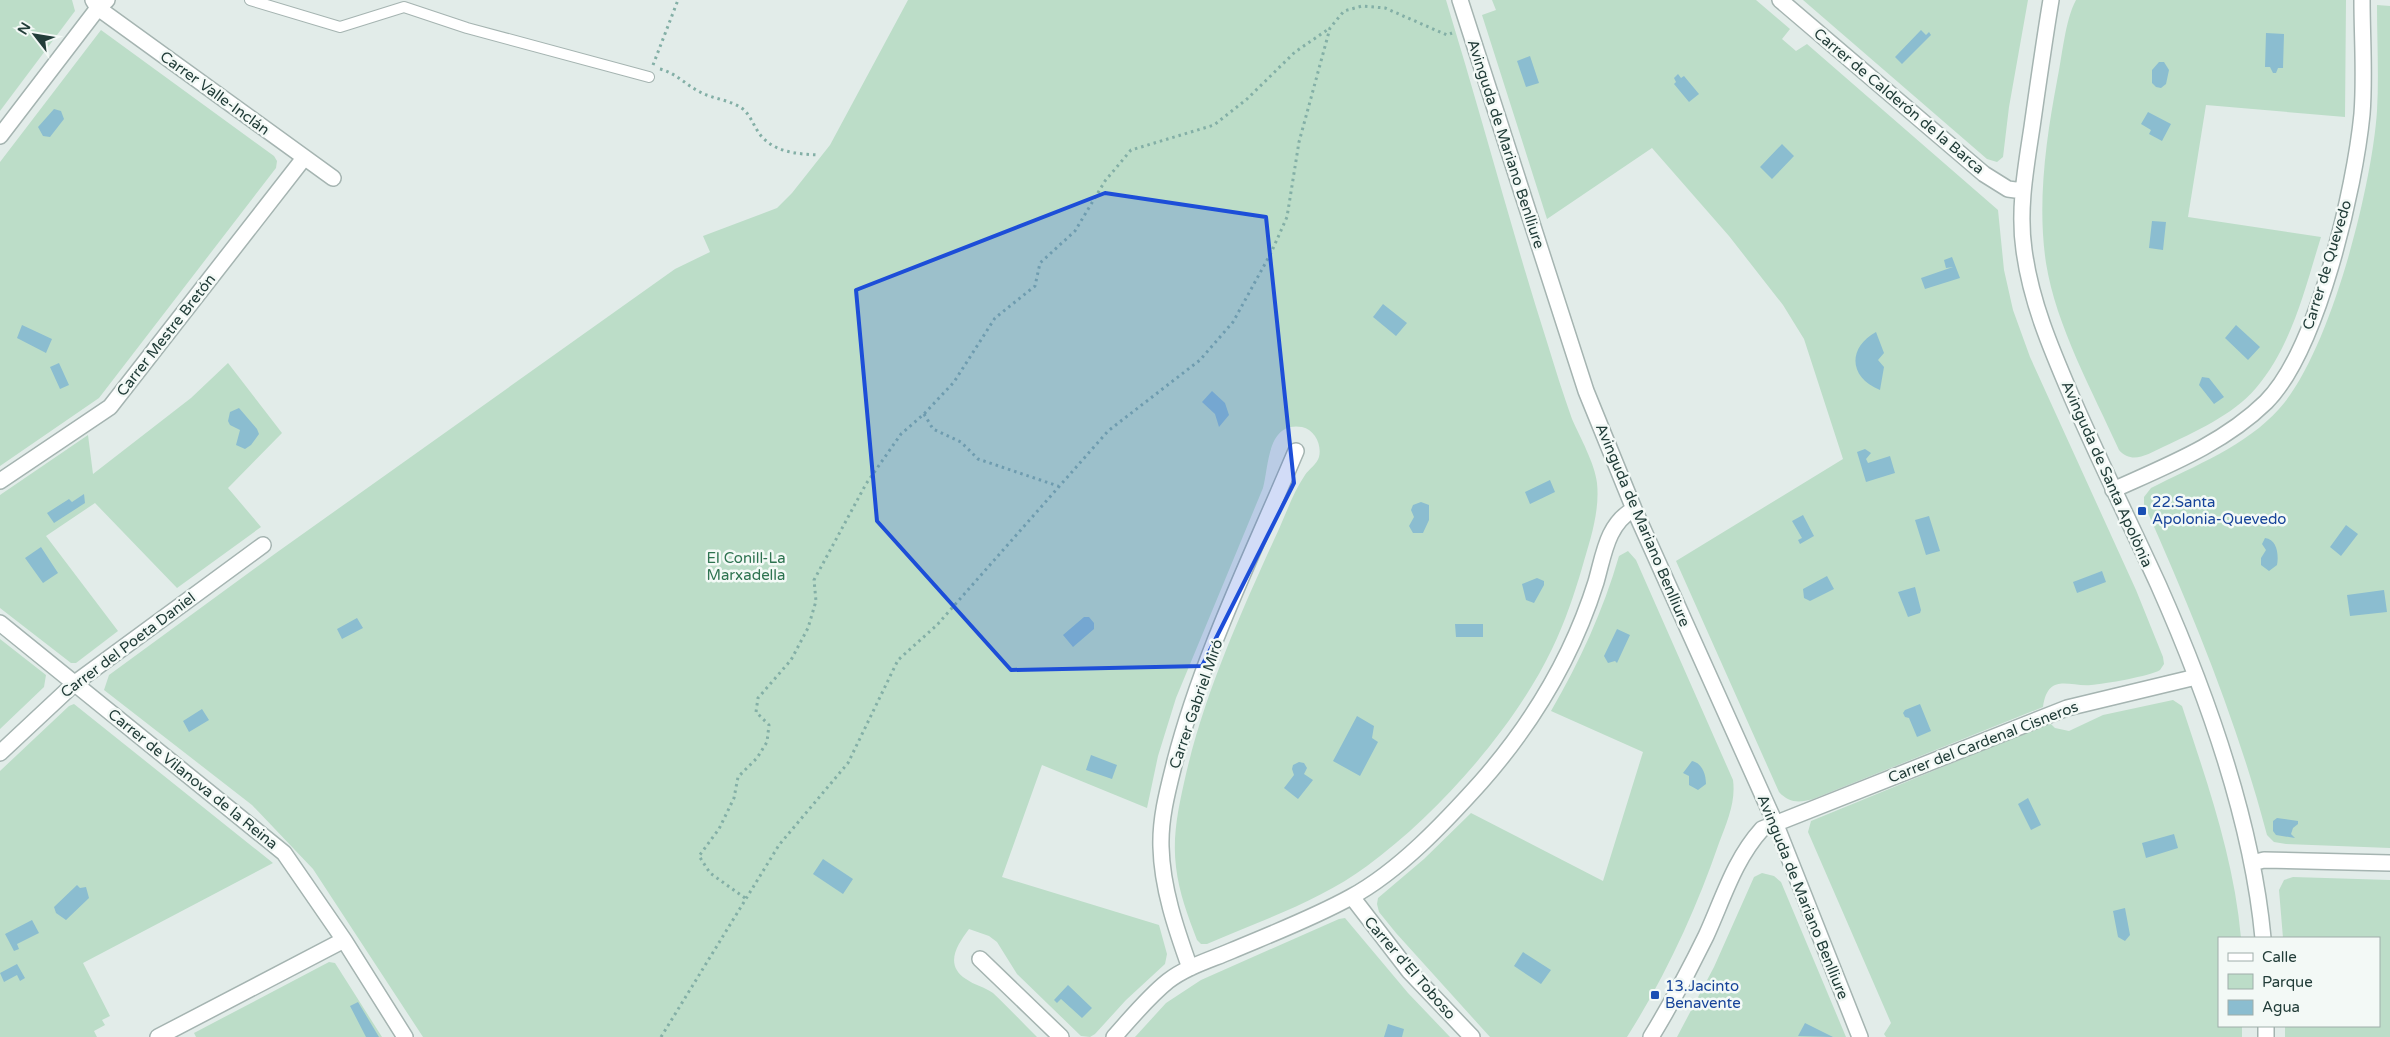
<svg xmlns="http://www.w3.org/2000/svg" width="2390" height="1037" viewBox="0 0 2390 1037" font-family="'Varela Round',sans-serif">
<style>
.green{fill:#bcddc8}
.water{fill:#8bbdd0}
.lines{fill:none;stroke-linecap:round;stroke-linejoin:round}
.service-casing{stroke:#a5b4b1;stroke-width:12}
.minor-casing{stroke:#a5b4b1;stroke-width:18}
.path{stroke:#83afa6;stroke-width:3;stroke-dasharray:2.5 4;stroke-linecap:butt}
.service{stroke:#fff;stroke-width:10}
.minor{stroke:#fff;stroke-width:15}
.marked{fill:#1d4ed8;fill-opacity:0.2;stroke:#1d4ed8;stroke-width:4;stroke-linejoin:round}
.transit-dot{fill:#1a4fb4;stroke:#f3f9f6;stroke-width:2}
.labels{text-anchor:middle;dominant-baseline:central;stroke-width:5;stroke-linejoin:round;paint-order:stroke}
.street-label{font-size:15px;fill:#223d39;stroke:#f3f9f6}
.transit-label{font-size:15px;fill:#164399;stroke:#f3f9f6;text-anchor:start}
.park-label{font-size:15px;fill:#2e7350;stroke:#f3f9f6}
</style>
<rect width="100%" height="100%" fill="#e2ece9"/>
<path class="green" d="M0,0H72L75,11L0,111Z
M908,0H1446C1481,114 1511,229 1547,342C1555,368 1563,394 1572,419C1580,437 1595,464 1597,483C1600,512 1590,540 1582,568C1574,595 1565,622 1552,649C1514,728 1438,814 1367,866C1320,901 1260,921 1207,944H1201L1197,940C1188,916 1179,893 1176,867C1172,835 1179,805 1186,774C1206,689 1243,608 1279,529C1287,511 1294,491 1305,475C1309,469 1317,464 1319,457C1322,445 1315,430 1302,427C1267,421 1269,466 1263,488L1176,698L1158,756L1147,808L1042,765L1002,877L1159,925L1167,954L1165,964L1126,1000L1095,1034L1090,1037L1081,1036L1017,974L997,942L989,936L969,929C957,945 944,965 966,979C974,985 985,987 993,993C1008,1007 1023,1023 1037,1037H423L313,869L252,805L104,690L109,675L276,553L675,269L710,252L703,236L777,208L792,193L830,145Z
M1492,0H1756L1790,29L1782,39L1796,51L1807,44L1998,210L2004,270L2013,310L2030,357L2136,590L2163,657L2164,664L2160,670C2151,676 2104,684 2091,685C2069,687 2048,672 2043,707L1813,799C1799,803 1789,803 1779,792L1676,561L1843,459L1804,339L1783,305L1729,236L1652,148L1547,219L1482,15L1496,10Z
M1803,0H2028L2009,107L2003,157L1997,162L1987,159Z
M2076,0H2346L2345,117L2206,105L2188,217L2321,237C2305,288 2292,346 2256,388C2233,415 2195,432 2163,447C2148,454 2132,465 2119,450C2093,392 2056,326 2046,263C2037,204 2046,139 2057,81C2062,58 2065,20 2076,0Z
M2377,5L2390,6V848L2286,844L2274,842L2267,835C2237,721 2192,612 2144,504V497L2151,488C2194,466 2246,446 2279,409C2330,353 2372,187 2377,111C2379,76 2377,40 2377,5Z
M101,30L274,156L277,161L276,168L99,398L0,466V162Z
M228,363L282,433L228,488L261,527L177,588L95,503L46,536L118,631L76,663H71L0,608V495L88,435L93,474L191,398Z
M1628,551L1636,560L1733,780C1736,802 1727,822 1719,843C1696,910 1665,977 1627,1037H1490L1396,933L1379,912L1377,904L1378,898L1424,859L1471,813L1603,881L1643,752L1551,711C1580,661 1603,611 1619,556Z
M0,639L46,675L44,687L0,729Z
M2173,700L2182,706C2207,782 2234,858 2241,938H2219V1026H2242V1037H1886L1884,1034L1891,1023L1808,832L1811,821L2050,723L2055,728L2069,731L2103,715Z
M74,704L273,863L83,963L110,1016L102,1020L105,1025L94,1031L97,1037H0V771L69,706Z
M1762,873L1774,876L1781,882L1846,1037H1677L1714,967L1754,877Z
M2293,877L2390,880V1037H2285V1026H2379V938H2283L2279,890L2284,880Z
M1345,918L1408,993L1450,1037H1135L1166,1003L1201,980L1339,919Z
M329,962L335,963L382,1037H196L194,1033Z"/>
<path class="water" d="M1921,30L1926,35L1929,32L1931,35L1902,64L1895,57Z
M2266,33L2284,34L2283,68H2278L2276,73H2273L2270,67H2265Z
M1530,56L1539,83L1526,87L1517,61Z
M2159,62H2164L2169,70L2166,84L2161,88L2156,87L2152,83V70Z
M1678,74L1681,78L1684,76L1699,94L1689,102L1674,84L1676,82L1674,78Z
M54,109L61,111L64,119L50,137L43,136L38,127Z
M2148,112L2171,124L2162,141L2149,134L2151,130L2141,124Z
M1782,144L1794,156L1772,179L1760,167Z
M2152,221L2166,222L2163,250L2149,248Z
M1952,257L1960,278L1925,289L1921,278L1953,267L1946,268L1944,260Z
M1383,304L1407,323L1396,336L1373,317Z
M22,325L52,339L46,353L17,338Z
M2236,325L2260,347L2248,360L2225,338Z
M1876,332L1884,353L1878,360L1884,367L1880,390C1849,378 1847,348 1876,332Z
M59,363L69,385L60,389L50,367Z
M2202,377L2209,378L2224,397L2214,404L2199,385Z
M1212,391L1225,403L1229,415L1219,427L1215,414L1202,402Z
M239,408L257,429L259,434L251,445L245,449L236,445L240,430L230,425L228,421L230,412Z
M1865,449L1871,453L1866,459L1868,463L1890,456L1895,473L1866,482L1857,452Z
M1550,480L1555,492L1530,504L1525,492Z
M84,494L85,503L54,523L47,513L69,499L72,502Z
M1421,502L1429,505V520L1423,533H1413L1409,526L1414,517L1411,510L1413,505Z
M1803,515L1814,536L1800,544L1798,540L1802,538L1792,521Z
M1929,516L1940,551L1926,555L1915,520Z
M2346,525L2358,534L2341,556L2330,547Z
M2265,538C2277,539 2279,555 2277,565L2269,571L2261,565V558L2266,550L2262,544Z
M41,547L58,573L43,583L25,558Z
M2102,571L2106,582L2077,593L2073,582Z
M1827,576L1834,589L1810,601L1804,598L1803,589Z
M1537,578L1544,581V585L1534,603L1526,600L1522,584Z
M1915,587L1921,610L1920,613L1908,617L1898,592Z
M2384,590L2387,612L2350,616L2347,595Z
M1084,617H1089L1094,623V629L1073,647L1063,635Z
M357,618L363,628L342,639L337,629Z
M1455,624H1483V637H1456Z
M1617,629L1630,635L1617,663L1615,661L1608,663L1604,656Z
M1920,704L1931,731L1917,737L1909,718L1905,717L1903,713L1905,710Z
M202,709L209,720L189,732L183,721Z
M1357,716L1374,726L1372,738L1378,742L1360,776L1333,761Z
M1091,755L1117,765L1112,779L1086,770Z
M1692,761C1702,763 1706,774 1706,784L1698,790L1689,785V776L1683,773Z
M1299,762L1304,763L1307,768L1304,774L1313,780L1298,799L1284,788L1294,775L1292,769L1293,765Z
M2028,798L2041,825L2031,830L2018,804Z
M2277,818L2298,821V824L2293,828L2291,834L2295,838L2276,835L2273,831V821Z
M2174,834L2178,848L2146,858L2142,843Z
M823,859L853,879L843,894L813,874Z
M77,885L80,888L86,887L89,898L66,920L56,913L54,907Z
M2125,908L2130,935L2125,941L2118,937L2113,911Z
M32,920L39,933L17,944L19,949L14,951L5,934Z
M1523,952L1551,970L1541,984L1514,966Z
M17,964L25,978L20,981L17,975L4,982L0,973Z
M1068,985L1092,1008L1082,1018L1061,999L1057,1003L1054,1000Z
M358,1002L379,1037H366L350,1006Z
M1805,1023L1833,1037H1832L1798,1036Z
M1388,1024L1404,1029L1402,1037H1384Z"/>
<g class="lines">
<defs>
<path id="service" d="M250,0L340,27L404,7L467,28L649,77"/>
<path id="minor" d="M93,0L98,8L333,178
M1460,0L1586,391L1634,509L1776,825L1860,1037
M1780,0L1984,174L2008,189L2023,191
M2051,0C2044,42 2038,85 2032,127C2026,167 2018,209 2024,250C2031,303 2052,351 2073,400C2100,462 2130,523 2158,584C2206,692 2252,820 2263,938
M0,136L98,8L107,0
M0,481L110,407L304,158
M2113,490C2166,466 2223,444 2266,402C2318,350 2355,187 2362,114C2365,76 2362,37 2362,0
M0,623L284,853L344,940L405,1037
M0,753L75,683L263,545
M2252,863L2264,860L2390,863
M1352,897L1409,971L1472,1037
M980,959L1061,1037
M1190,968C1176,929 1162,888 1161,847C1160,818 1168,789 1175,761C1202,656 1254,551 1296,451
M158,1037L344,940
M1114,1037C1131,1018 1148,997 1168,981C1186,967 1210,960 1231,951C1271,934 1313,918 1351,897C1399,871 1445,822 1481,782C1532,724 1573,655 1596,582C1604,554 1607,524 1634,509
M1651,1037C1671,1004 1689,971 1706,936C1723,899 1734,860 1762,829L2067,708L2196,677
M2266,1037V1026"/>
</defs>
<use href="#service" class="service-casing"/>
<use href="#minor" class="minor-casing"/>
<path class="path" d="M653,65L678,0
M660,69C676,73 686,85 700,92C713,99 731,100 743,109C752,117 754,128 762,137C777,153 799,154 819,155
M924,414L933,429L961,442L978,459L1058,486
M745,898L710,873L699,856L719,829L734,798L738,777L757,758L767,742L769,725L756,712L758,698L791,660L808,628L816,601L814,580L866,484L901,434L924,414L954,382L995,318L1035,286L1040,263L1075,231L1105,181L1131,150L1214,125L1247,99L1295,52L1330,28
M661,1037L779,845L848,763L898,660L937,625L1108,431L1200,360L1233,322L1271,253L1287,217L1299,142L1330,28L1344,11L1362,6L1385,8L1447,35L1452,33"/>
<use href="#service" class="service"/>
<use href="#minor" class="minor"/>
</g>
<path class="marked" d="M1105,193L1266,217L1294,483L1202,666L1011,670L877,521L856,290Z"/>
<g class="transit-dot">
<rect x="2137" y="506" width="10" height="10" rx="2.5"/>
<rect x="1650" y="990" width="10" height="10" rx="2.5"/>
</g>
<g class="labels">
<g class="street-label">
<text transform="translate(215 93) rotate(36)">Carrer Valle-Inclán</text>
<text transform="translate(1899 101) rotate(40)">Carrer de Calderón de la Barca</text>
<text transform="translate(1506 144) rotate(72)">Avinguda de Mariano Benlliure</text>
<text transform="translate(2327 265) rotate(-73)">Carrer de Quevedo</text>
<text transform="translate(166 335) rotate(-52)">Carrer Mestre Bretón</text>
<text transform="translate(2107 474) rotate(66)">Avinguda de Santa Apolònia</text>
<text transform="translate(1643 525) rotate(67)">Avinguda de Mariano Benlliure</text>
<text transform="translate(128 645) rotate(-37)">Carrer del Poeta Daniel</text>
<text transform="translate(1196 704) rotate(-71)">Carrer Gabriel Miró</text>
<text transform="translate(1983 742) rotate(-21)">Carrer del Cardenal Cisneros</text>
<text transform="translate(193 779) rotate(39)">Carrer de Vilanova de la Reina</text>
<text transform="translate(1803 897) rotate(68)">Avinguda de Mariano Benlliure</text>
<text transform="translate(1410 968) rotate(49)">Carrer d'El Toboso</text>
</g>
<g class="transit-label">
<text x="2152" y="502">22.Santa<tspan x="2152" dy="17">Apolonia-Quevedo</tspan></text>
<text x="1665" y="986">13.Jacinto<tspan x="1665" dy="17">Benavente</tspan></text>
</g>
<g class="park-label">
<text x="746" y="558">El Conill-La<tspan x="746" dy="17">Marxadella</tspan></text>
</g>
</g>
<rect x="2218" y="937" width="162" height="90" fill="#f3f9f6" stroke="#9faeaa"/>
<rect x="2228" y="953" width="25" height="8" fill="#ffffff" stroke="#9faeaa"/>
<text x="2262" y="962" font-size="15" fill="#223d39">Calle</text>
<rect x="2228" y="974" width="25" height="15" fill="#bcddc8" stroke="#9faeaa"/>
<text x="2262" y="987" font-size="15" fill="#223d39">Parque</text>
<rect x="2228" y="1000" width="25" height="15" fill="#8bbdd0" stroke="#9faeaa"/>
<text x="2262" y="1012" font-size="15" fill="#223d39">Agua</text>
<g transform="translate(35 35) rotate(301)" stroke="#f3f9f6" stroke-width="4" paint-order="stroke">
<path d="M0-4L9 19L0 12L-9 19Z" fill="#223d39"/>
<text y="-8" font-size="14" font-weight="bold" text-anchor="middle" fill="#223d39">N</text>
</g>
</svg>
